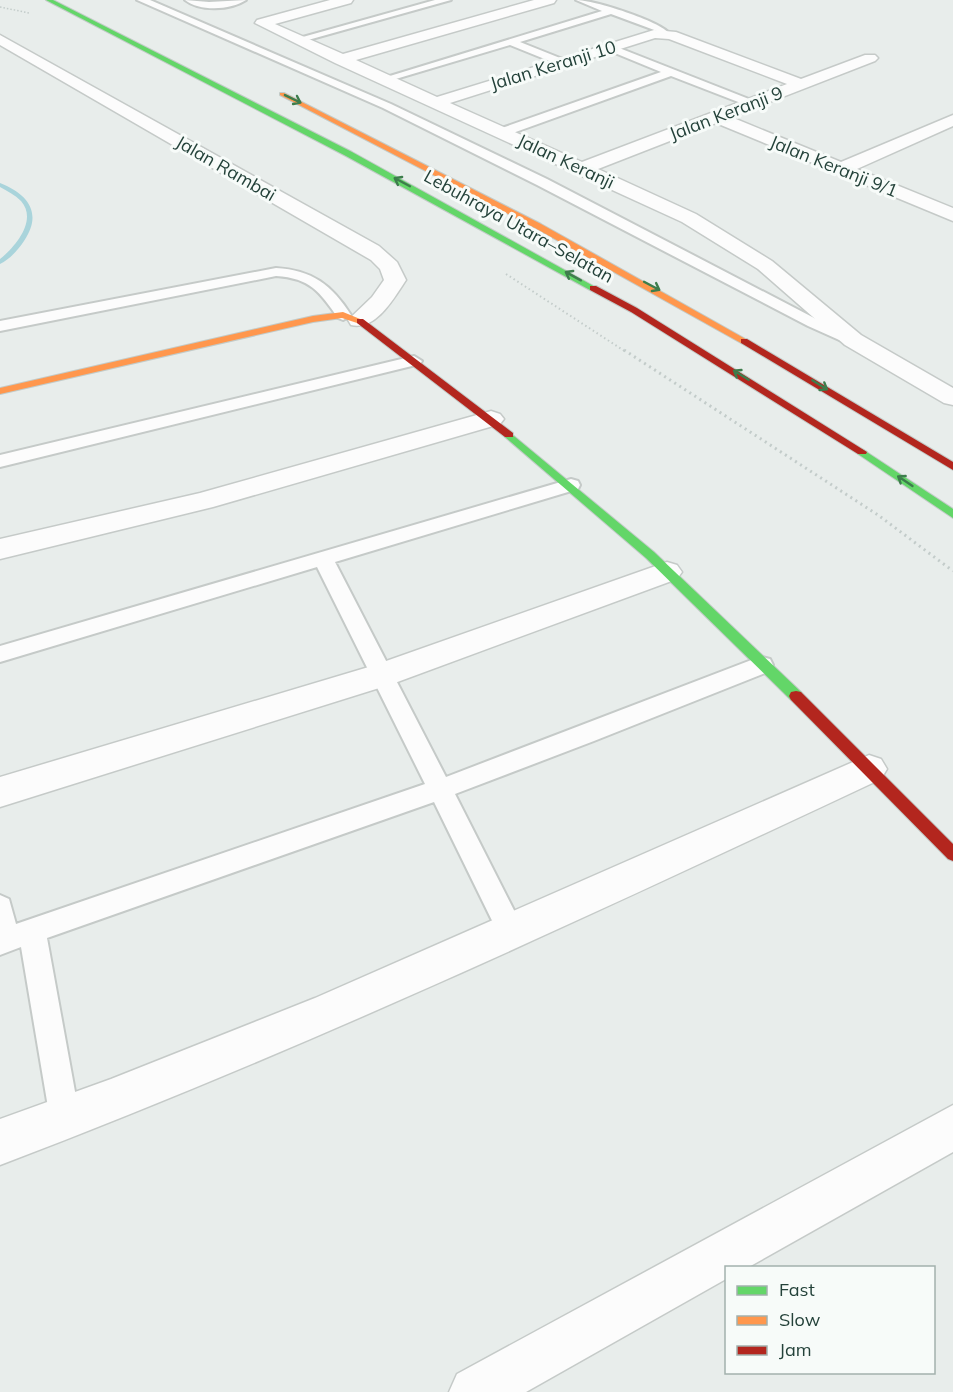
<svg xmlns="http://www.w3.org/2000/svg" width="953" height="1392" viewBox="0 0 953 1392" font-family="Mulish,sans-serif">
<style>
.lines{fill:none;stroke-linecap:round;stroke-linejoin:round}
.stream{fill:#a9d4db;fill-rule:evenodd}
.lane-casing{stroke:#c5cac8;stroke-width:4}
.street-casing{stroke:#c5cac8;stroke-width:3}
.fast-casing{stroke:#c3cbc8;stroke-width:2}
.slow-casing{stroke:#c3cbc8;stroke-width:2}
.jam-casing{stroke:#c3cbc8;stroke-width:2}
.path-far2{stroke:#c3ccca;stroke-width:1.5;stroke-dasharray:1.5 2;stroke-linecap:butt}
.path-far1{stroke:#c3ccca;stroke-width:2;stroke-dasharray:1.5 3;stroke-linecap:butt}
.path{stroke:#c3ccca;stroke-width:3;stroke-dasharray:2 4;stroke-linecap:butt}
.lane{fill:#fcfcfc;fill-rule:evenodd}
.street{fill:#fcfcfc;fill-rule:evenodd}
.fast{fill:#63d668;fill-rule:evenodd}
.slow{fill:#ff974d;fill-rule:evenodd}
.jam{fill:#b3261e;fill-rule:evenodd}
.oneway{stroke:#3d7d4c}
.labels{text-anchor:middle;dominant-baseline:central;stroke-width:6;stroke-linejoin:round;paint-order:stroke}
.far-street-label{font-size:18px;fill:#24423a;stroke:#f7fbf9}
</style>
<rect width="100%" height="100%" fill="#e8edeb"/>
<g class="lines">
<path class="stream" d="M0,183C28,194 43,213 24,241C18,250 10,259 0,264V259C15,247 38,220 21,201C15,195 7,191 0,187Z"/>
<defs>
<path id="lane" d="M137,0H150L391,104L547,179L818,320L858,337L860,340L852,345L846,343L808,326L537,185L383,108Z
M185,0L209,2L246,0C231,10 200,12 185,0Z
M435,0H451L301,42L292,40Z
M576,0C594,0 660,21 670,34L661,36L657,31L611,14L520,42L565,60V64H557L510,45L389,81H381L380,79L602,11Z
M609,44L754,101L756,103L754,105H746L671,76L507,135H499V129L661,72L605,49V45Z
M276,268C312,270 332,285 351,315L343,320L338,318C320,292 310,278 276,276L0,331V321Z
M414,356L422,361L420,364L0,467V455Z
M571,479L578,481L580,485L578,489L335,562L446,777L754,659L762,657L770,659L773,665L770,671L594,741L455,794L525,932L522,941L512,944L502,941L434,802L47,938L80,1119L76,1130L65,1134L54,1130L50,1119L21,947L0,955V895L9,899L16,924L425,784L317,567L0,662V646Z"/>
<path id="street" d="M330,0H353L351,3L275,24L343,54L534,0H556L554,3L356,60L437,97L654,30L676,32L801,79L865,55H875L878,58L875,61L731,117L841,162L953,115V126L857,169L953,208V221L716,123L598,169L696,214L772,261L861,335L953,388V405L944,403L845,345L758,269L682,222L335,63L255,23L257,20ZM655,38L669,39L787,84L582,162L450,103Z
M0,35L379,246L397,262L406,280C394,298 376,331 351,325L348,320L372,297L384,280L380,269L371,260L0,45Z
M491,411L500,414L504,419L500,424L213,507L0,559V539L200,493Z
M667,562L677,565L682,572L677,579L392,684L0,807V777L372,666Z
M869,755L881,759L887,769L881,779C591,915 301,1051 0,1165V1119L111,1079L315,998Z
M953,1105V1152L747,1268H726V1279L526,1392H449L457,1374Z"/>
<path id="fast" d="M46,0H53L352,152L597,288L590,290L346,156Z
M509,432L654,552L801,692L803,696L801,700H791L646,558L505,437V433Z
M862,449L953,509V518L858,454V450Z"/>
<path id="slow" d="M280,93H284L541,224L749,341L741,343L535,228L280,95Z
M343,312L365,321L360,324L342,318L313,322L0,394V388L313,316Z"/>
<path id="jam" d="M590,286H596L637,308L867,452L866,454H858L631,312L590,290Z
M357,319H363L513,433V437H505L357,323Z
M741,339H747L953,462V470L741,343Z
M796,691L801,692L953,844V861L948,859L791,700L789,696L791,692Z"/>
</defs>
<use href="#lane" class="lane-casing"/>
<use href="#street" class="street-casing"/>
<use href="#fast" class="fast-casing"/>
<use href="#slow" class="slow-casing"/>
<use href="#jam" class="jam-casing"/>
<path class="path-far2" d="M0,7L29,13"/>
<path class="path-far1" d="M506,274L626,352"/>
<path class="path" d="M624,350L878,515L953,571"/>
<use href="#lane" class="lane"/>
<use href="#street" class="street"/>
<use href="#fast" class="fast"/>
<use href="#slow" class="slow"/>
<use href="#jam" class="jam"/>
</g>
<defs><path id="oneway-shaft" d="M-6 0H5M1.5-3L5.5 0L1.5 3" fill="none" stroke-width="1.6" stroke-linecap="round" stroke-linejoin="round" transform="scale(1.5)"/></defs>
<g class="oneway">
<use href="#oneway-shaft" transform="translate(293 99) rotate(26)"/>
<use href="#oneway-shaft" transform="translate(402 182) rotate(-152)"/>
<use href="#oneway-shaft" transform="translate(573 276) rotate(-151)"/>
<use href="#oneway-shaft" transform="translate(652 286) rotate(28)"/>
<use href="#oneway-shaft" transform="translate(741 375) rotate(-148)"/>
<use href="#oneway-shaft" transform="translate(820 385) rotate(32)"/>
<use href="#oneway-shaft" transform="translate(905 481) rotate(-146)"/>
</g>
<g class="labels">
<g class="far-street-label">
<text transform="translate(553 65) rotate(-17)">Jalan Keranji 10</text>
<text transform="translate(726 113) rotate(-21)">Jalan Keranji 9</text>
<text transform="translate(566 161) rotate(25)">Jalan Keranji</text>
<text transform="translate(834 166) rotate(22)">Jalan Keranji 9/1</text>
<text transform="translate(226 168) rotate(30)">Jalan Rambai</text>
<text transform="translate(519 226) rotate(29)">Lebuhraya Utara–Selatan</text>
</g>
</g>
<rect x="725" y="1266" width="210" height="108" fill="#f7fbf9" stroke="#a3b1ad" stroke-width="1.5"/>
<rect x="737" y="1286" width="30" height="9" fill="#63d668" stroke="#a3b1ad" stroke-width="1.5"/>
<text x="779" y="1296" font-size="18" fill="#24423a">Fast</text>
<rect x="737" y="1316" width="30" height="9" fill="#ff974d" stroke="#a3b1ad" stroke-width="1.5"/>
<text x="779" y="1326" font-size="18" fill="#24423a">Slow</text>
<rect x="737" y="1346" width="30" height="9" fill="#b3261e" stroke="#a3b1ad" stroke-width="1.5"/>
<text x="779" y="1356" font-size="18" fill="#24423a">Jam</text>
</svg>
